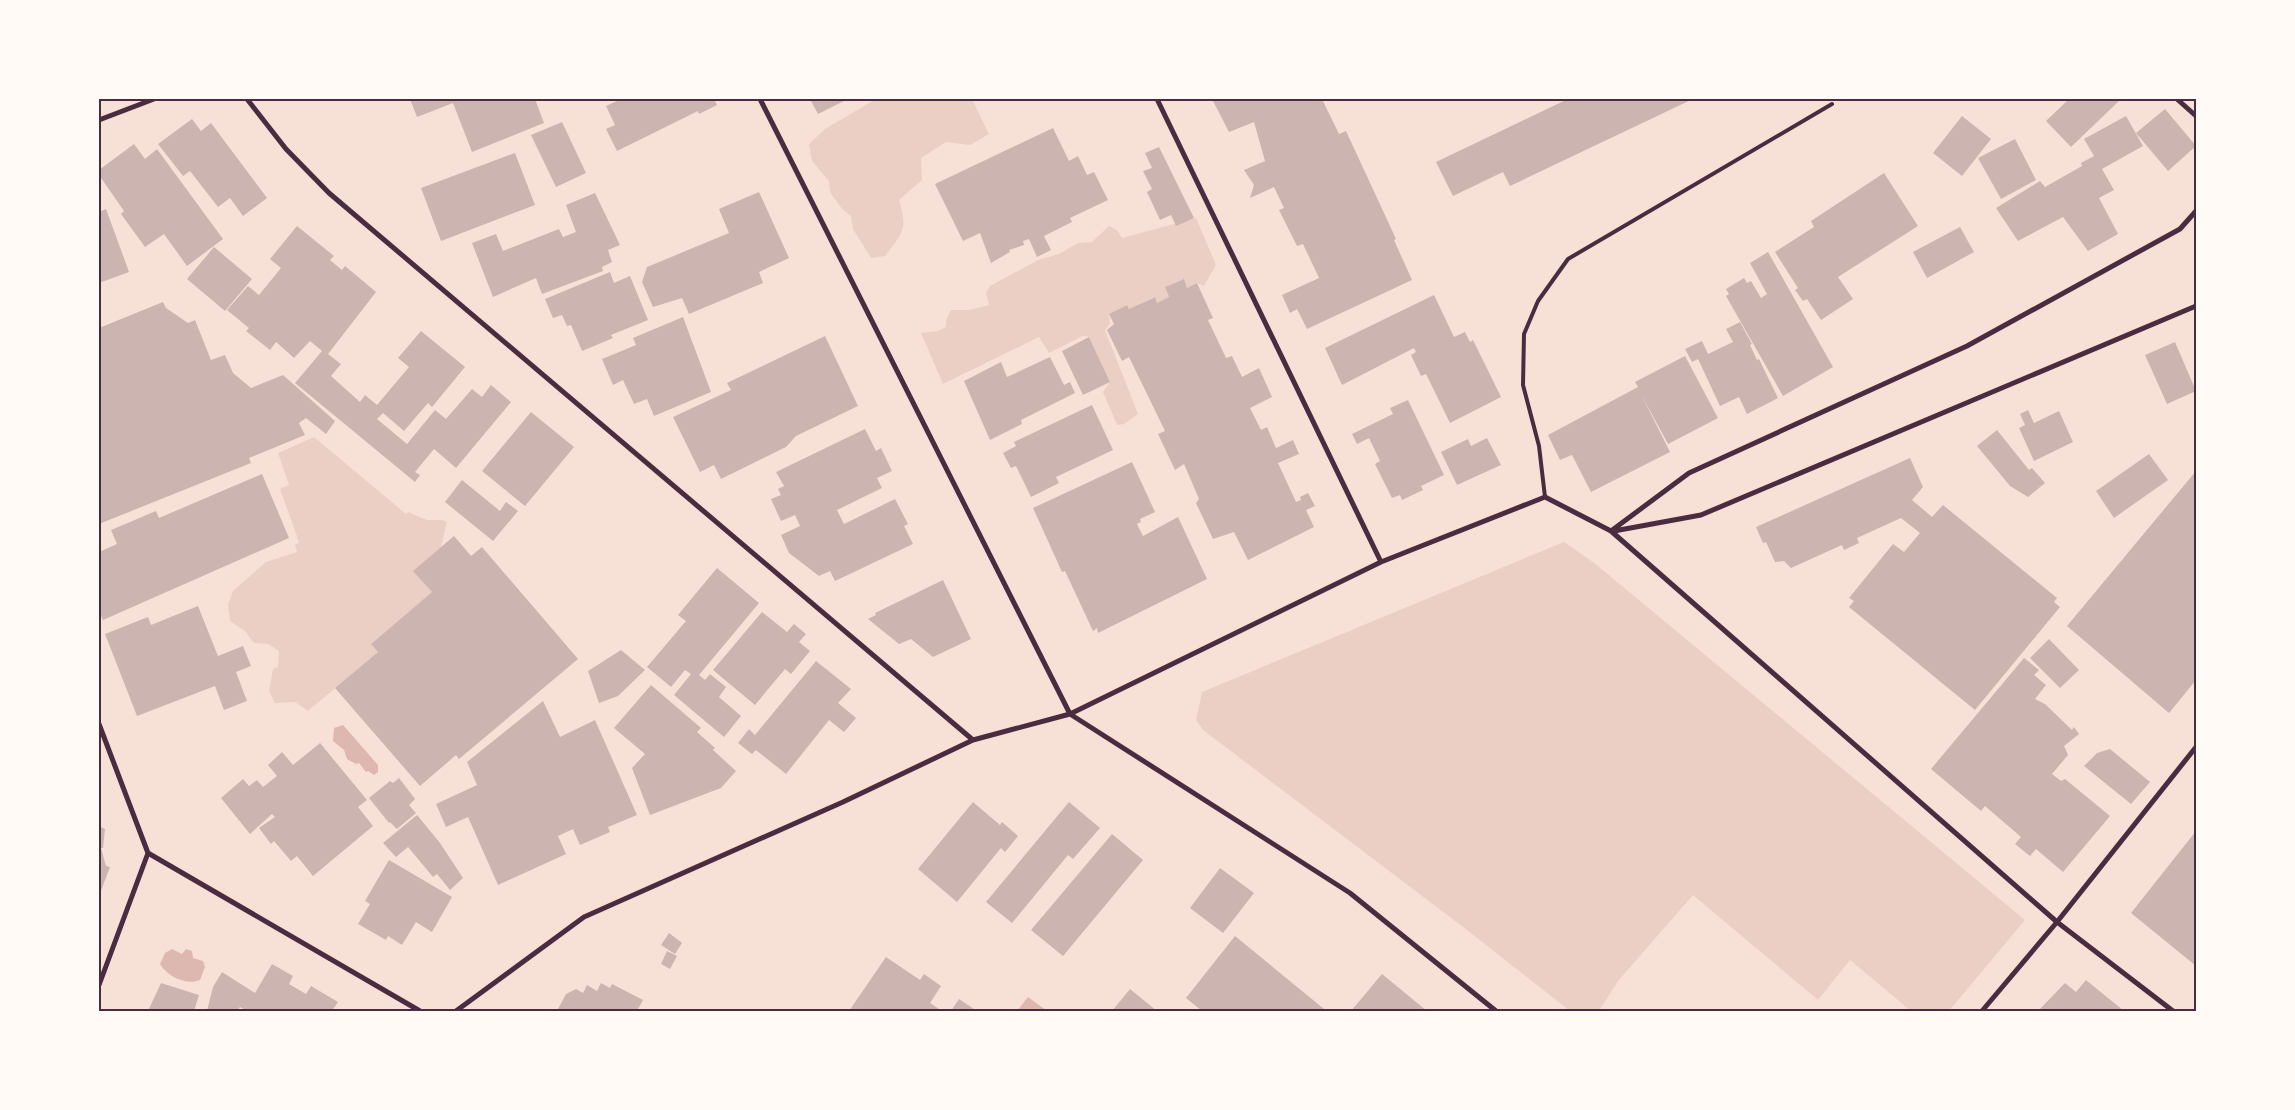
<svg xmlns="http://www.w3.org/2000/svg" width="2295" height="1110" viewBox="0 0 2295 1110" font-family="Overpass,sans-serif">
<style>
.green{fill:#ebcfc5}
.water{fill:#dcb8b0}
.building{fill:#ccb4b1}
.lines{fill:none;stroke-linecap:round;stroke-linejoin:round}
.service{stroke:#4a2c40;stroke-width:4}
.minor{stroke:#4a2c40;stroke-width:5}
.neatline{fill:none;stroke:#4a2c40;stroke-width:2}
</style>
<rect width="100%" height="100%" fill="#f7e1d7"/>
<path class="green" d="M876,99H972L989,134L970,145L946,142L921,158L922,180L899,200C908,229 903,233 885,256L871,258L853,229L851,216L842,209L830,192L829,181L812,161L809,144L825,129Z
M1196,218L1216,265L1204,286L1197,283L1187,288L1183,279L1165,287L1169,297L1157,303L1154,297L1129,309L1127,305L1109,314L1110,324L1105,330L1138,414L1124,424L1117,425L1103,392L1110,382L1089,337L1083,336L1049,353L1039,337L943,384L921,333L938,331L946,327V320L951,310H969L989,305L986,293L990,286L1038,260L1059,254L1078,243L1092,242L1109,226L1117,230L1122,238Z
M314,437L406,514L408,512L427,520H442L447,522L441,547L414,571L432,592L371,644L378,652L308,711L295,702L275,703L269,691L273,669L278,667L279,651L268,644L254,643L245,631L230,621L228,605L233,591L266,562L297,552L295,545L299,542L280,489L289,485L278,453Z
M1564,542L1593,562L2025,920L1949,1011H1911L1850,960L1818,1000L1693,895L1618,981L1599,1011H1570L1467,930L1203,730L1196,720L1202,692Z"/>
<path class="water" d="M343,725L378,765V772L374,775L368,771L366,772L359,763L356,764L347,759L344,750L333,741L334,728Z
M172,949L182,954L186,949L192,951L193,958L203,961L205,967L200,980C186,986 167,976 160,964L165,953Z
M1028,997L1047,1011H1017Z"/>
<path class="building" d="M410,99H535L544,123L472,152L453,103L417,117Z
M621,99H714L717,105L699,114L698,111L617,151L606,129L615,125L606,106Z
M810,99H846V100L818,114Z
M1212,99H1322L1339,134L1346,131L1396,239L1394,240L1412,280L1307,329L1297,309L1290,313L1282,295L1319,278L1303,244L1297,246L1279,210L1284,208L1274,187L1250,198L1254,185L1244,170L1265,161L1254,122L1229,132Z
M1568,99H1693L1510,186L1503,172L1453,196L1436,162Z
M2069,99H2117L2119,101L2071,147L2046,121Z
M2165,109L2196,146L2168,171L2136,133Z
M1962,116L1991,139L1962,176L1933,153Z
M2126,116L2143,146L2102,169L2114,190L2099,198L2118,234L2088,251L2063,217L2018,241L1996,208L2040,181L2045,187L2082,166L2081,163L2094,156L2084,139Z
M192,119L201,131L211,123L267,198L243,216L230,198L218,207L190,171L183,176L158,144Z
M562,122L586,173L556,187L531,135Z
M1053,128L1069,161L1078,156L1087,175L1094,172L1108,200L1070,218L1072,222L1044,236L1051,250L1037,257L1029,239L1023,241L1024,245L1009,250L1010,252L991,263L980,233L963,241L935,184Z
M2015,139L2036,180L2001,199L1978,158Z
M134,144L145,159L157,149L223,239L187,266L164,234L145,247L121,214L124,211L99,175V170Z
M1159,147L1194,218L1176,226L1171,215L1160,220L1147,192L1152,189L1143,171L1152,168L1145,153Z
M515,153L535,205L441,241L421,188Z
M1884,173L1918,226L1838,277L1853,299L1821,320L1807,299L1803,301L1795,290L1798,288L1775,252L1814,227L1811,221Z
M759,192L789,258L759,272L763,283L689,314L682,298L653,307L642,282L647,267L729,233L719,209Z
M595,193L620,245L608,250L612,262L602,267L603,271L542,294L536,278L493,297L472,243L496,234L503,251L559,229L563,237L576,232L566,205Z
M106,209L129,272L99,283V212Z
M297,226L334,256L330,260L342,270L345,266L376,292L328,354L341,364L331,376L360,402L365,395L377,405L409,367L398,358L421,331L465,367L432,407L428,403L404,431L383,413L377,419L407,444L435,410L446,419L472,389L482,397L491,385L511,402L456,468L434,449L415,472L420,475L415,482L295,383L322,351L310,341L294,358L276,342L270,350L246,331L249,328L227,310L248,286L259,295L281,268L270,259Z
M1960,227L1974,252L1927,278L1913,252Z
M214,247L252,279L225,311L187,279Z
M1768,252L1833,367L1783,396L1726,296L1729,294L1726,289L1744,278L1747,283L1751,281L1761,298L1767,294L1750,263Z
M610,272L614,283L630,276L648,320L611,335L613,338L582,351L571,325L567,326L562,315L553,318L545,299Z
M1184,279L1187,288L1197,283L1213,318L1208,320L1226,358L1232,356L1242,377L1259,368L1272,397L1250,408L1261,430L1267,427L1276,448L1293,440L1299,454L1278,463L1296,502L1301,500L1300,497L1308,493L1315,506L1306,510L1314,527L1248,560L1234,532L1213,539L1196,503L1199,499L1184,464L1175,470L1158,434L1165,431L1148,396L1129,357L1122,361L1107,330L1114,324L1109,314L1127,305L1129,309L1155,297L1157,303L1169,297L1165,287Z
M1434,295L1454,337L1465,332L1470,342L1473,340L1501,397L1450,423L1426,374L1421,376L1411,355L1416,352L1414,348L1342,385L1325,348Z
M163,302L166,308L188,323L195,320L211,360L225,355L233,373L251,388L283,375L335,421L326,434L306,418L299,423L305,435L249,458L251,463L99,524V328Z
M683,317L711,392L654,416L647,399L634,404L623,380L613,385L602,359L636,345L633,338Z
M1740,322L1752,344L1750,345L1757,360L1759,359L1778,398L1747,414L1739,397L1720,406L1698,359L1692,362L1685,349L1702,341L1708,354L1733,342L1726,329Z
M825,336L858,406L796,436L786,447L721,479L714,465L700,472L673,417L731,390L727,383Z
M1089,337L1110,382L1083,395L1062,351Z
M2175,342L2196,391L2167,404L2145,355Z
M1685,356L1718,418L1668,444L1641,394L1670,452L1591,492L1572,455L1560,460L1548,435L1638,387L1635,382Z
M1050,357L1064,385L1070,382L1075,393L1021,420L1022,424L990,440L964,381L1001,362L1007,377Z
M1408,400L1444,475L1421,486L1423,490L1402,500L1400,495L1392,498L1375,464L1380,461L1369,438L1357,444L1352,434L1393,414L1390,408Z
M1092,405L1113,450L1056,477L1059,483L1031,497L1016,466L1011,468L1003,453L1016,446L1014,442Z
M2028,410L2034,423L2059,411L2073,442L2034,461L2019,428L2025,425L2020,414Z
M531,412L574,447L525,506L482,471Z
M865,429L876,451L881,448L892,471L877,478L882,488L837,510L844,524L895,499L908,524L904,526L913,544L835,581L830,571L819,576L789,553L781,535L800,526L795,515L781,521L771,499L781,495L778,489L784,486L776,472Z
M1997,430L2029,470L2032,468L2045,483L2028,497L2010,486L1977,446Z
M1487,438L1501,465L1457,485L1441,452L1468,439L1471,446Z
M2149,454L2168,480L2114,518L2096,491Z
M1910,458L1923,487L1912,500L1932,517L1943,505L2057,598L2054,602L2060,607L1975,710L1849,607L1854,601L1849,598L1893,544L1904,552L1920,533L1901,518L1857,538L1859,543L1844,550L1842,545L1791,568L1784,561L1775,562L1766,542L1763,543L1756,527Z
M1132,462L1155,512L1140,519L1141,522L1137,524L1143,536L1178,517L1207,579L1098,633L1097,628L1093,631L1065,571L1062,572L1033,508Z
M2196,471V680L2169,713L2067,626Z
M262,474L289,538L103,620L99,611V552L117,544L111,530L156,511L159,518Z
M462,480L500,511L506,502L518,511L493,541L445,502Z
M454,536L471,556L482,547L578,659L459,759L456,755L420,786L335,688L378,652L371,644L432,592L413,571Z
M717,568L759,603L699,675L705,680L710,674L726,687L719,697L741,716L724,737L674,695L691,674L685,670L671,687L647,667L686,621L678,615Z
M943,580L971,639L933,657L911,639L899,644L868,619L876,615L875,613Z
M198,606L218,656L243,646L251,666L236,672L247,701L224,710L215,686L137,716L105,634L148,617L151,625Z
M762,612L787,632L794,624L806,634L799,642L810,651L791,674L785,669L755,705L713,670Z
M2049,639L2079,670L2060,688L2030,658Z
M621,650L645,670L618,696L599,703L588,671Z
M2024,658L2039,670L2034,675L2046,685L2035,699L2045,704L2072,730L2074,727L2079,734L2064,746L2068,755L2052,774L2061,781L2065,779L2110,816L2063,872L2036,849L2030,856L2015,844L2021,837L1985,806L1981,811L1931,769Z
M816,661L851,689L838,703L856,718L844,732L829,720L786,774L756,750L752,754L738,743L749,729L755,735Z
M651,685L701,728L697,732L715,748L713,750L736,771L721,788L650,815L632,768L645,754L614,728Z
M543,701L560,737L595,720L637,815L608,827L610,832L580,845L573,829L558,836L566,854L498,885L468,817L446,827L436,804L477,785L467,762Z
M320,743L367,800L358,807L373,826L313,876L297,856L291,861L274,841L271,844L259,828L275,817L272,814L250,834L221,798L243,779L249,786L257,780L263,787L277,776L268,765L282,752L293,765Z
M2110,749L2150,782L2131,804L2084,766L2097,753Z
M399,778L415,799L409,805L416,813L397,829L390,822L389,823L369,798L390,781L393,783Z
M973,802L1000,825L1002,822L1018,836L1005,852L1001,848L957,902L918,869Z
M1069,802L1100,828L1073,859L1068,855L1012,923L986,902Z
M417,815L440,843L463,878L450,890L437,874L433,877L408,847L396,857L383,843Z
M99,826L105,829L103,848H101L106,866L110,867L99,896Z
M2196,831V966L2131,913Z
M1112,834L1143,860L1063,956L1031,930Z
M389,860L452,897L432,932L416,922L402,945L388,936L386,940L358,924L370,904L365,901Z
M1220,868L1254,893L1223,933L1190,908Z
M669,933L682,943L675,954L661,945Z
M1235,936L1324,1009L1322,1011H1202L1186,998Z
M667,951L677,956L670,969L661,964Z
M886,957L920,980L924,974L941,986L930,1003L942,1011H849Z
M272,964L293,976L289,984L306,994L311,986L338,1002L332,1011H247L240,1007L237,1011H207L213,987L222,972L255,993Z
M1382,974L1427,1011H1351Z
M2086,980L2124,1011H2038L2065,983L2076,992Z
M161,983L199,995L194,1011H148Z
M601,983L610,988L612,984L643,1000L637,1011H557L566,994L576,989L583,993L587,985L597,991Z
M1130,989L1157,1011H1112Z
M959,999L977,1011H951Z"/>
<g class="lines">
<path class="service" d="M1545,497L1539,446L1523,385L1524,334L1538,301L1568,259L1832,104"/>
<path class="minor" d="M247,99L286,149L329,193L973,740
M760,99L1070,714L1350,893L1496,1011
M1157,99L1381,562
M2177,99L2196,116
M99,120L154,99
M1611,531L1689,473L1967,346L2180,229L2196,211
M1614,531L1701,515L2196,306
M99,724L148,853L420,1011
M99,985L148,853
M456,1011L584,917L843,802L973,740L1070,714L1381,562L1545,497L1611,531L2057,922L2173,1011
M1982,1011L2057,922L2196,747"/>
</g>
<rect width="2295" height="1110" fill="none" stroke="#fffaf5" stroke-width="200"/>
<rect x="100" y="100" width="2095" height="910" class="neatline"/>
</svg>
